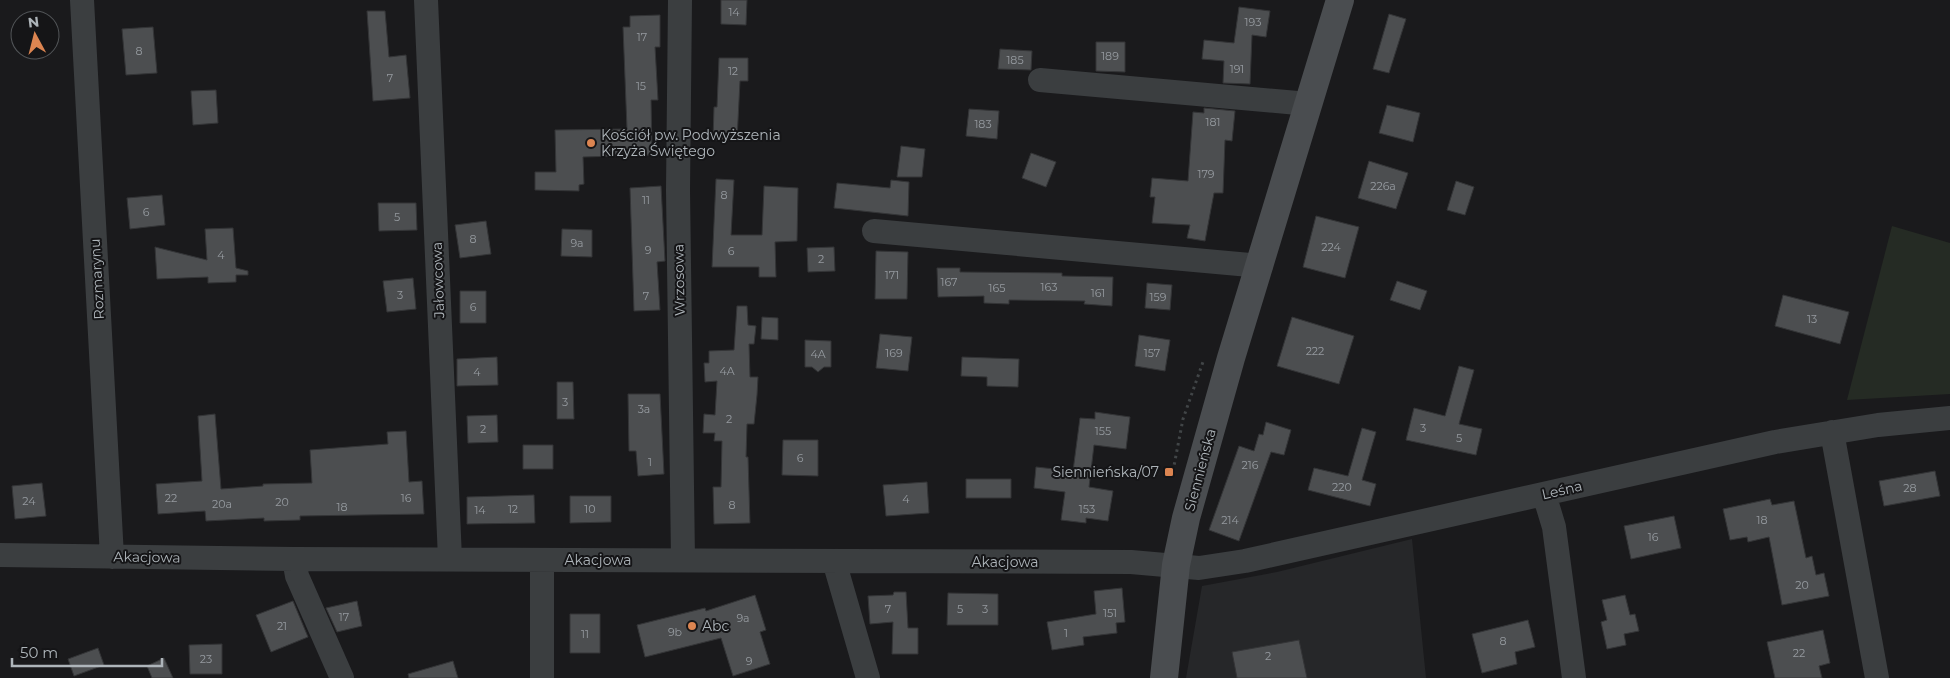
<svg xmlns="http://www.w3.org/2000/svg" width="1950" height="678" viewBox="0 0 1950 678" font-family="Montserrat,sans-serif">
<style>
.built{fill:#262729}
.grass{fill:#252b24}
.building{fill:#4c4e50;stroke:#343537}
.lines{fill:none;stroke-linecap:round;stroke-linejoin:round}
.path{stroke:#414547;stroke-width:3;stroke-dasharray:2.5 4;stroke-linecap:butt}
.street{stroke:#3b3e40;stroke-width:24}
.secondary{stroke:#4a4d50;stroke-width:28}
.poi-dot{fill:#dc8551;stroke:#151517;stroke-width:2}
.labels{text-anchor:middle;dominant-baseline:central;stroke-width:4;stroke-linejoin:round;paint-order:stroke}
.number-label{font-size:11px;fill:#969ba0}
.poi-label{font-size:14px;fill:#aeb5ba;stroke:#151517;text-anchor:start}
.street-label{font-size:14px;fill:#aeb5ba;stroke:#151517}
</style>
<rect width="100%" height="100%" fill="#1a1a1c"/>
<path class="built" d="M1412,539L1426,678H1186L1202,586L1277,572Z"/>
<path class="grass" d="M1892,226L1950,243V394L1847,400Z"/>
<path class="building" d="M721,0H747L746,25L721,24Z
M1239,7L1270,11L1266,37L1252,35L1250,84L1223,83L1224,61L1202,59L1204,40L1234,43Z
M367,11H385L389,57L406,55L410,98L373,101Z
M1389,14L1406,19L1389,73L1373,69Z
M660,15V47H655L658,100H651L652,155L583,157L584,184L579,185V191L535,190V172H556L555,130L627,129L623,27H630V16Z
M153,27L157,73L126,75L122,29Z
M1096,42H1125V72L1096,71Z
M1000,49L1032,51L1031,70L998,69Z
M719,58H748V81H740L737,140H713L714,107H717Z
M216,90L218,123L193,125L191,91Z
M1387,105L1420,113L1413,142L1379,133Z
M1204,108L1235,111L1232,141L1225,140L1223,193H1214L1205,241L1187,238L1190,225L1152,223L1155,197H1150L1152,178L1188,181L1193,112L1204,113Z
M969,109L999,111L997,139L966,136Z
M901,146L925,149L922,177H897Z
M1031,153L1056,162L1046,187L1022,178Z
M1369,161L1408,173L1396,209L1358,198Z
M716,179L734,180L731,235H762L764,186L798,188L797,241L775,242L776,277H759V267H712Z
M891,180L909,182L908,216L834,208L837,183L890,188Z
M1456,181L1474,187L1465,215L1447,210Z
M661,186L665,261L657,262L660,310L634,311L630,188Z
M162,195L165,225L130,229L127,198Z
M378,203H416L417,230L379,231Z
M1316,216L1359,227L1345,278L1303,267Z
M486,221L491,254L460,258L455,225Z
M233,228L236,268L248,271V275H236V282L208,283V277L157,279L155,247L207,260L205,229Z
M562,229L592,230V257L561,256Z
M834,247L835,271L808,272L807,248Z
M876,251L908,252L907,299H875Z
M937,268H960V272L1062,273V276L1113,277L1112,306L1084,304L1085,301L1009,300V304L984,303V296L938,297Z
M413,278L416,309L387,312L383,281Z
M1397,281L1427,291L1420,310L1390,300Z
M1147,283L1172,285L1170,310L1145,308Z
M460,291H486V323H460Z
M1783,295L1849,312L1840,344L1775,326Z
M737,306H747L748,325L756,326L754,344H749L750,377H758L757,395L754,424H747L746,457H748L750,523L714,524L713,487H721L722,441H714L715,433H703L704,414L715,415L717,381L705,382L704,363H709V351L734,350Z
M762,317L778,318V340L761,339Z
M1292,317L1354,336L1339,384L1277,366Z
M880,334L912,337L908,371L876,368Z
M1139,335L1170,340L1165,371L1135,366Z
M805,340L831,341V367H824L818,372L812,367H805Z
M497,357L498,385L457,386V359Z
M962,357L1019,359L1018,387L987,386V377L961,376Z
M1459,366L1474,370L1459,424L1482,429L1476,455L1406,440L1414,408L1445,416Z
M557,382H573L574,419H557Z
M628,394H660L664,474L638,476L636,451H629Z
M1095,412L1130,417L1126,449L1094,445L1089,487L1113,491L1108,521L1086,518V523L1061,520L1065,492L1034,488L1036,467L1073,471L1080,418L1095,419Z
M215,414L221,489L263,486V484L312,483L310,450L388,444L387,432L406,431L409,482L422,481L424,514L300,516V520L264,521V518L206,521L205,511L158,514L156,484L202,481L198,416Z
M497,415L498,442L468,443L467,416Z
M1266,422L1291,430L1284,455L1271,452L1239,541L1209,530L1239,446L1254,451L1259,434L1263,435Z
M1362,428L1376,432L1362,480L1376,484L1370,506L1308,490L1314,468L1348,476Z
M783,440H818V476L782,475Z
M523,445H553V469H523Z
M1935,471L1940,496L1884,506L1879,481Z
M966,479H1011V498H966Z
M927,482L929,513L886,516L883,485Z
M42,483L46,516L15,519L12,486Z
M534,495L535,523L467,524V497Z
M570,496H611V522L570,523Z
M1770,499L1772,505L1794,501L1806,558L1812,556L1816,575L1824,573L1829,596L1782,605L1769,537L1748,542L1747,537L1730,540L1723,509Z
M1674,516L1681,548L1631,559L1624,526Z
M1122,588L1125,622L1116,623L1117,633L1083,637L1084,645L1052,650L1047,622L1096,614L1094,591Z
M894,592H906L908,628H918V654H892L893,622L870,624L868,596L893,595Z
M948,593L998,594V625H947Z
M755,595L766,630L760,632L770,664L733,676L721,638L645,657L637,625L705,608L706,611Z
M1625,595L1630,615L1635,614L1639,631L1624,634L1626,645L1607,649L1601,622L1607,620L1602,600Z
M293,601L308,637L271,652L256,615Z
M357,601L362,626L337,632L326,608Z
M570,614H600V653H570Z
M1528,620L1535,647L1515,652L1517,664L1482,673L1472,634Z
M1823,630L1830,663L1819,666L1822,678H1775L1767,642Z
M1299,640L1307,678H1237L1232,652Z
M222,644V674H190L189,645Z
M98,648L104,665L74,676L68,659Z
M164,658L173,678H152L147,666Z
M453,661L458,678H409L408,674Z"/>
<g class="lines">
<path class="path" d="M1173,471L1183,419L1204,359"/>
<path class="street" d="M82,0L112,557
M426,0L450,559
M680,0L678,190L683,560
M1040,80L1309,104
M874,231L1261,266
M1832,432L1877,678
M1544,494L1554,527L1574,678
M0,555L294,559L1131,562L1199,568L1245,561L1775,442L1878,425L1950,418
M294,559L297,576L342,678
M834,561L868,678
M542,678V560"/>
<path class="secondary" d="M1164,678L1176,565L1186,518L1231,358L1340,0"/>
</g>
<g class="poi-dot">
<circle cx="591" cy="143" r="5"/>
<rect x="1164" y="467" width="10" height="10" rx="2.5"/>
<circle cx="692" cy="626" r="5"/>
</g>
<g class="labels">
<g class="number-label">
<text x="734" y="12">14</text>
<text x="1253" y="22">193</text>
<text x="642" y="37">17</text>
<text x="139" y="51">8</text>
<text x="1110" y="56">189</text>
<text x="1015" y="60">185</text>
<text x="1237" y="69">191</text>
<text x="733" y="71">12</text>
<text x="390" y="78">7</text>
<text x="641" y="86">15</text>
<text x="1213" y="122">181</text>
<text x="983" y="124">183</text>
<text x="1206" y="174">179</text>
<text x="1383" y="186">226a</text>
<text x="724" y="195">8</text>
<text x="646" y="200">11</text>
<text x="146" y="212">6</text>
<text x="397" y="217">5</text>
<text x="473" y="239">8</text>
<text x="577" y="243">9a</text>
<text x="1331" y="247">224</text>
<text x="648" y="250">9</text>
<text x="731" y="251">6</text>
<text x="221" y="255">4</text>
<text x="821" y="259">2</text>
<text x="892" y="275">171</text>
<text x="949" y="282">167</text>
<text x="1049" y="287">163</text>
<text x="997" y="288">165</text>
<text x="1098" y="293">161</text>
<text x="400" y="295">3</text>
<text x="646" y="296">7</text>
<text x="1158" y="297">159</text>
<text x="473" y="307">6</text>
<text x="1812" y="319">13</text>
<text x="1315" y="351">222</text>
<text x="894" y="353">169</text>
<text x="1152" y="353">157</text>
<text x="818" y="354">4A</text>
<text x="727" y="371">4A</text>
<text x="477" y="372">4</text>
<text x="565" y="402">3</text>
<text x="644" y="409">3a</text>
<text x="729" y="419">2</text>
<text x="1423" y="428">3</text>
<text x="483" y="429">2</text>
<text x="1103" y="431">155</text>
<text x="1459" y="438">5</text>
<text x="800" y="458">6</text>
<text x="650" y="462">1</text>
<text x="1250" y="465">216</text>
<text x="1342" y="487">220</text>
<text x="1910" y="488">28</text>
<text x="171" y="498">22</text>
<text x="406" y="498">16</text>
<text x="906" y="499">4</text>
<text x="29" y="501">24</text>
<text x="282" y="502">20</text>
<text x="222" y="504">20a</text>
<text x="732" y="505">8</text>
<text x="342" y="507">18</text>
<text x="513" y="509">12</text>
<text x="590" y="509">10</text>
<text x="1087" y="509">153</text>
<text x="480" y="510">14</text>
<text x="1230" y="520">214</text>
<text x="1762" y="520">18</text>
<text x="1653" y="537">16</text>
<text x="1802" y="585">20</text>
<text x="888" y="609">7</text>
<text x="960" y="609">5</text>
<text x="985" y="609">3</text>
<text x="1110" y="613">151</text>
<text x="344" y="617">17</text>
<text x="743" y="618">9a</text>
<text x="282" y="626">21</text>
<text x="675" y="632">9b</text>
<text x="1066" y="633">1</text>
<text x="585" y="634">11</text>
<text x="1503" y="641">8</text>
<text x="1799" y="653">22</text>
<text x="1268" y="656">2</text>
<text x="206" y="659">23</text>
<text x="749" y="661">9</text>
</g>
<g class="poi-label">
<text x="601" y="135">Kościół pw. Podwyższenia<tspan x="601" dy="16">Krzyża Świętego</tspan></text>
<text x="1159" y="472" text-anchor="end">Siennieńska/07</text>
<text x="702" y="626">Abc</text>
</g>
<g class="street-label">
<text transform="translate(97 279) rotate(-93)">Rozmarynu</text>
<text transform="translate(438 280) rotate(-92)">Jałowcowa</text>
<text transform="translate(679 280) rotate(-91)">Wrzosowa</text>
<text transform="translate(1200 470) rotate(-75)">Siennieńska</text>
<text transform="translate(1562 490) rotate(-13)">Leśna</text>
<text transform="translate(147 557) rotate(1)">Akacjowa</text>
<text x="598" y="560">Akacjowa</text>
<text x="1005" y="562">Akacjowa</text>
</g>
</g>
<g transform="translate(35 35) rotate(353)"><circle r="24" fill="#151517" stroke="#525558"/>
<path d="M0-4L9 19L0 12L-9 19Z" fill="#dc8551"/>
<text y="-8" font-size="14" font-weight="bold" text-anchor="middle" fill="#aeb5ba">N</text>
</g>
<path d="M12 658v8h150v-8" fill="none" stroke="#aeb5ba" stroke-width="2.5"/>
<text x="20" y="658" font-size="15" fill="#aeb5ba" stroke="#151517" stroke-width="4" paint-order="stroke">50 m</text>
</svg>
